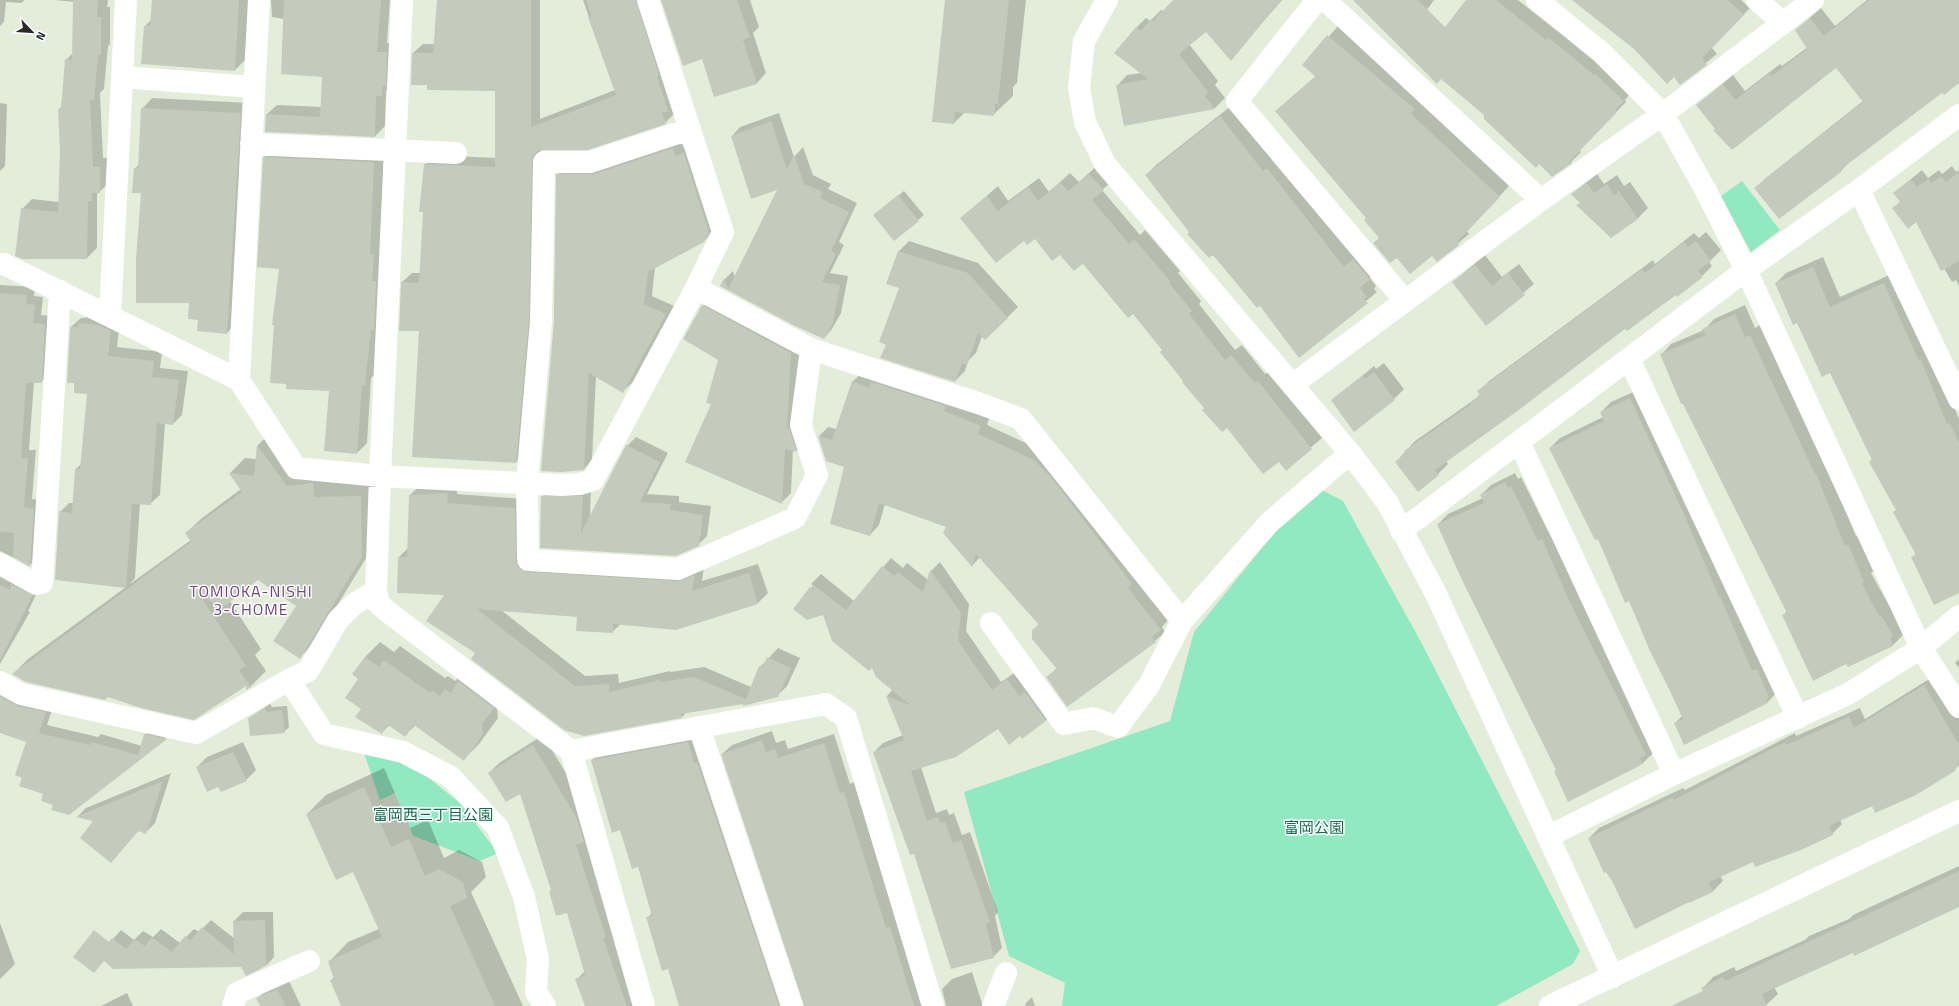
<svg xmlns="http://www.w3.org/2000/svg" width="1959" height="1006" viewBox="0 0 1959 1006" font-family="'Titillium Web','Noto Sans JP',sans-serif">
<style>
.green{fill:#92e8c1}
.shadow{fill:#0003}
.building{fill:#c4cbbd}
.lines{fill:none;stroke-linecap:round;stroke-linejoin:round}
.street{stroke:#fff;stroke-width:22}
.secondary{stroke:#fff;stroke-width:22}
.labels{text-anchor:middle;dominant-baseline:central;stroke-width:3;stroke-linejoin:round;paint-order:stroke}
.park-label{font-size:15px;fill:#156b50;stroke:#fff}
.neighbourhood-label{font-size:16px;letter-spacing:1px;fill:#6d477d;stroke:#fff}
</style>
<rect width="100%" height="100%" fill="#e4edda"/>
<path class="green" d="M1742,181L1780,230L1751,252L1721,196Z
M1322,490L1343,501L1421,642L1580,951L1573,964L1496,1006H1062L1065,983L1009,956L964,792L1170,721L1194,632L1291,512Z
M363,750L414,766L460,803L498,853L480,861L413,836L395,793L380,800Z"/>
<path class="shadow" d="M0,0H25L21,3L6,2L4,22L0,26Z
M55,0H108L107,7H110V44L108,46L104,89L100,93L103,158H110V182L97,194V248L87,258L22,209L32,199L59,202L61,150L59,109L62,106L66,60L74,52V2Z
M153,0H256L248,13L245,60L235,70L145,26L152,19Z
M271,0H390L387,43H397L392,85L386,91L385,126L375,136L266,115L277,105L322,107L323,76L284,19L272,17Z
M438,0H540V119L615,90L583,0H647L675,113L665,123L541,149L538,310L525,453L516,462L420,330L402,282L412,273H421L424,211L425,165L434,155L496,158V90L428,84L413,53L423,44H435Z
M662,0H750L759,27L753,33L766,73L757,83L715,96L702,57Z
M946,0H1026L1017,83L1013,87V96L993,115L965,112L954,123Z
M1174,0H1282L1231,59L1206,31L1189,44L1218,81L1215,85L1225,98L1215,108L1124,125L1117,86L1127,75L1141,73L1136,28L1146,18L1150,21L1161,10L1163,11Z
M1374,0H1434L1409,35Z
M1482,0H1518L1556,30L1559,28L1633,90L1625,100L1626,102L1579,150L1581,152L1571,162L1552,175Z
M1574,0H1741L1750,8L1712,48L1717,54L1680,84L1674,76L1634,48Z
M1867,0H1931L1836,67L1716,128L1697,105L1733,75L1745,91L1780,64L1782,66L1808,47L1796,30L1821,8L1835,26Z
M1338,26L1509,186L1467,231L1469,234L1437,261L1432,255L1380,237L1287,101L1316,76L1304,65Z
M1959,28V82L1943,91L1851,160L1841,171L1779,218L1756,188L1766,178L1863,101Z
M152,98L250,103L237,322L227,333L198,330L199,319L142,192L135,169L139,164L142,109Z
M0,103L7,104L5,166L0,171Z
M1231,106L1380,268L1370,278L1376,286L1374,289L1377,292L1299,356L1261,304L1190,232L1146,175L1156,165Z
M779,113L794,157L803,147L813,175L831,184L828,189L857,203L839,242L844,245L830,273L848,276L841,313L832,329L824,338L721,286L725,279L733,271L735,277L779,188L732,136L740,127Z
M681,140L684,148L693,145L713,232L704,241L655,267L652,296L674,306L632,383L623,391L596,376L592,460L584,469L554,321L557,175L566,167Z
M274,148L384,152L375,374L371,378L367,443L357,453L280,268L264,157Z
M1099,164L1113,180L1102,190L1140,235L1145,230L1180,271L1178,273L1201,301L1199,304L1235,350L1242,345L1265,374L1268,372L1322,438L1286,469L1279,460L1227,427L1205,408L1163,350L1133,312L1083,262L1060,253L1035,238L1024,239L961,218L998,186L1008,201L1039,178L1049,192L1070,173L1079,182Z
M1952,166L1956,172L1959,170V286L1956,280L1952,282L1916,220L1894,208L1901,201L1894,193L1922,170L1928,178L1939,170L1942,174Z
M1597,174L1604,184L1617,175L1624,186L1630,182L1648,208L1638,218L1611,236L1572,194Z
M904,191L924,215L894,240L879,211Z
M1706,232L1721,250L1709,262L1712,266L1702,276L1625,327L1575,367L1446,461L1448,464L1438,474L1396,462L1415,441L1475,399L1480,394L1479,391L1489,381L1653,260L1655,264L1694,233L1699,238Z
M909,241L978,263L1018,307L985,339L982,336L976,353L968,361L965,371L955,381L887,344L900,288L887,283L899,251Z
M1485,255L1502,277L1519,264L1534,284L1486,324L1453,282Z
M1823,257L1840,297L1894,273L1931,351L1959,419V592L1912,558L1916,554L1897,509L1870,462L1872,459L1830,372L1798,322L1776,283L1786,273Z
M0,285L35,287L34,296L43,297L41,315L53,316L50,374L41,382H34L29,450H36L32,499L42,500L39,557L30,565L0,551Z
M712,297L800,343L795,419L805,442L796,451L793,450L791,493L782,502L712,403L719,359L703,306Z
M1745,305L1755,328L1760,325L1826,464L1856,536L1858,535L1874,571L1871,573L1890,607L1891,606L1903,635L1893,645L1848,665L1783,616L1787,611L1661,355L1671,344L1704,330L1714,319Z
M89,314L120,321L117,347L162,352L160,368L188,371L182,415L173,424L165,423L160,495L150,504L140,503L135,578L130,584L191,540L186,533L202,518L241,489L230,473L245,458L257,459L258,445L273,430L303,470L376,481L377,540L315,642L300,657L297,606L258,579L230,601L261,649L255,655L266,671L250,687L247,684L108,696L13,674L28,659L126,587L56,579L60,512L69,503H74L76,469L81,464L89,393L71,327L81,318H85Z
M1384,363L1404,389L1394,399L1332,401L1374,366L1376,369Z
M863,372L990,416L987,425L1043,451L1169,619L1162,627L1165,632L1155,641L1067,705L1047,677L1057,668L1033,631L1039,624L980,557L972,566L947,526L885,504L879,525L870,535L846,466L819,436L828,427L836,429L853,381Z
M1640,389L1777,692L1767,703L1675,723L1682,716L1630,600L1550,448L1560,438L1603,417L1601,412L1611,402Z
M636,437L668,453L647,494L679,496V502L711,506L707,536L698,545L541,547L542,497L550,488H591L590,518L627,446Z
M1515,473L1518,479L1521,477L1548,531L1552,530L1653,753L1643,763L1568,801L1557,770L1438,524L1448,514L1483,498L1481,495L1491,485Z
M457,484V494L524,499L525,550L704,566L702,581L758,564L768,593L758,603L621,624L612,632L578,616L501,610L585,676L618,674L619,683L670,671V672L704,667L751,687L760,667L778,648L800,658L787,686L777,696L687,712L682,717L584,735L476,652L445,594L399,557L408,548L410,495L420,485Z
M891,558L903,568L907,563L928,580L931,571L940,562L969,604L966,631L1001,682L1017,671L1055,711L1046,720L1022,737L1020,735L998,728L921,767L936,813L947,809L949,815L954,813L962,835L970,832L998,912L995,916L1002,948L993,957L915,852L874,752L883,743L903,735L887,696L893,689L823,614L794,608L813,586L812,583L821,574L854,601Z
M0,564L40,587L28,611L30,612L0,664Z
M380,642L394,652L400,646L445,678L448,676L455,681L461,675L508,693L497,708L498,718L479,744L464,759L416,725L405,735L390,725L381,733L356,716L362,709L359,679L353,674L365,657Z
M1959,659V668L1955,663Z
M1934,676L1959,717V765L1954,770L1840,820L1842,824L1832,834L1754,861L1720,876L1723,881L1713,891L1613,881L1589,838L1599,828L1683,788L1685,790L1795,733L1796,736L1860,708L1865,719Z
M0,682L54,704L47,725L98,737L101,734L142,746L145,735L153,726L174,731L69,814L54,804L44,793L23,777L29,739L0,723Z
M270,704L272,707L287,706L289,727L284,732L249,718Z
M772,731L776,743L785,740L788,749L834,734L850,784L854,782L896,919L935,1006H805L722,754L732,745Z
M698,733L794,1006H680L669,968L647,918L652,913L639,866L592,760L602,751Z
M543,735L587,808L637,1006H586L577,979L585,971L567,911L550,891L552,889L521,792L489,773L499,763Z
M243,742L256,770L246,780L219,786L197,767L207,757Z
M384,768L410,828L428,820L444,858L459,850L482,862L486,877L471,892L523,1006H342L331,981L334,977L329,962L348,942L379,929L354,871L307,814L326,795Z
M171,773L155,823L146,832L139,830L111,862L95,821L78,816L86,808Z
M1959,866V906L1774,987L1778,994L1765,1006H1711L1703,988L1713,977L1734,967L1736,971L1805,940L1809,936L1849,919L1853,915Z
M243,912H273L274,957L266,966L113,968V939L121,930L134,940L143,931L153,937L161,929L180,943L194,929L199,932L211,920L235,939L234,921Z
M0,923L15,964L0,979Z
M972,972L983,1006H946L942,989L952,979Z
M288,979L301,1006H261L258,998L268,988Z
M127,993L133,1006H101Z
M1032,997L1035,1006H1025L1026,1003Z"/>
<path class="building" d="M73,0H98L97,17H101V55H98L94,100H90L93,167H100V193H92V201H88L87,259H22L15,256L21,208L58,212L60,150L58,109H61L65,59L72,60Z
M152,0H239L235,71L141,64L144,26H150Z
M284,0H381L377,52H387L386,86H383L382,96H376L375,137L265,132L266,114L320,117L322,77L281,74Z
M437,0H531V127L616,95L588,17L591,16L586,0H636L659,75L657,76L668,111L662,113L666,124L588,150H544L538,151L533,156L532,162L529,320L516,463L412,457L419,331H399L401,282L419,283L423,212H419L424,164L495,167V91L427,90V85H411L412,53H433Z
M661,0H737L750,37L743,40L757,84L714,97L702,59L683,66Z
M945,0H1009L998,104H995L994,116L955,112L954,124L932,122Z
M1173,0H1281L1231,61L1206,32L1179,54L1208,92L1205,96L1215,109L1124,126L1116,85L1148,79L1114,53L1136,27L1141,31L1151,19L1153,21Z
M1353,0H1418L1445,27L1466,0H1496L1546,40L1548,37L1594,75L1595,74L1624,101L1615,110L1617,112L1570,161L1572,163L1552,177L1539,164L1536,168L1484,119V115L1441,79L1437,84Z
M1572,0H1728L1744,15L1702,58L1707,65L1680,85L1674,77L1667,84L1634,49Z
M1869,0H1959V83L1944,95L1942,93L1840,170L1841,172L1779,219L1754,188L1863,102L1836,68L1732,150L1713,130L1715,129L1696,105L1723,84L1735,100L1770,73L1772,76L1807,49L1795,30L1810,18L1824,36Z
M1327,35L1415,109L1411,114L1500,197L1457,242L1459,245L1437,262L1432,256L1410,274L1397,258L1390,263L1373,243L1379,238L1364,220L1366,218L1275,111L1316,77L1302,65Z
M141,108L241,113L227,334L197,331L198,320L188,319L189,303H136V259L141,193H132L134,168H138Z
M1220,116L1263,171L1267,168L1344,267L1353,259L1370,279L1360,288L1367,297L1364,299L1368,303L1299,358L1260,306L1257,308L1213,255L1209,258L1187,234L1189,232L1145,175Z
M771,121L787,170L794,154L804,184L823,192L820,198L849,212L831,251L836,254L822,282L840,285L833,323L824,339L793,325L720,286L724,278L728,289L777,190L751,199L731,136Z
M673,148L675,156L684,153L709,233L704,242L648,272L644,304L666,314L623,393L589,373L584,470L561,472L541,471L554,321L556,174H594Z
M263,157L374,162L370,254H374L372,281H376L374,330H371L365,385H362L357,454L324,451L329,391L286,389V384L270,383L274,325H272L279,269L257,267Z
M1959,172V261L1941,271L1916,222L1908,229L1892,208L1900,202L1893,193L1911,179L1917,187L1928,179L1932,183L1941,176L1946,182Z
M1089,174L1104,190L1092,200L1129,244L1134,239L1171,282L1169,283L1192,311L1189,314L1225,360L1231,355L1255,383L1258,381L1312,449L1286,471L1279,462L1263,474L1227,428L1222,432L1202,410L1204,408L1182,382L1183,381L1160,352L1162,350L1133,314L1128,318L1083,264L1074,271L1060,255L1052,261L1035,239L1027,245L1024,241L996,263L960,218L987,196L998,211L1028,187L1038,201L1060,182L1068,191Z
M1587,183L1594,193L1607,184L1614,195L1619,191L1638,219L1611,238L1576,205L1580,203L1571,194Z
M898,195L919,221L894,241L873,215Z
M1696,241L1711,261L1698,271L1703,277L1677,297L1676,295L1627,331L1625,329L1516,412L1435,470L1439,475L1418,492L1395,462L1406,453L1404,451L1471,404L1470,403L1480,395L1477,391L1642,269L1645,273L1684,242L1688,247Z
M898,251L968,273L1008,318L985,340L978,333L967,365L962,363L955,382L880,358L886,345L879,342L899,288L886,284Z
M1475,265L1492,286L1508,273L1525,295L1486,326L1452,282Z
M1813,267L1830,307L1884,283L1919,361L1921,360L1947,424L1950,423L1959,443V593L1934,605L1911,557L1916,555L1893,512L1896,510L1869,462L1872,460L1830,373L1822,377L1797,323L1793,325L1775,283Z
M0,293L27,295L26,304L35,305L33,323L45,324L42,383H26L21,458H28L24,507L34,509L30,567L13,557L14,533L0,532Z
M702,305L791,353L787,428H789L797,452L785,449L782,504L685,462L711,404L706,403L718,360L683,339Z
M1735,314L1745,337L1750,335L1815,474L1816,473L1845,546L1848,544L1864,582L1862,584L1879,616L1881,615L1893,636L1890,638L1893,646L1848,667L1846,664L1813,681L1782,615L1787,613L1683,404H1681L1660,354L1706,335L1702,329Z
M79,323L99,325L111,331L108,356L154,361L152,377L179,380L173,425L157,423L151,505L132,504L126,588L55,580L59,511L72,513L75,469H80L87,394L74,393V383H67L70,327H78Z
M1374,372L1395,400L1354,432L1331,400L1363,375L1365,379Z
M852,381L869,388L871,382L946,406L944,411L981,426L978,434L1034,460L1052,478L1132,584L1128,588L1161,630L1152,637L1156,642L1067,707L1046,677L1057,669L1032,639V630L1039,625L976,554L972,567L943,533L946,527L879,503L870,536L830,524L844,467L826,461L818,436L832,440Z
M1630,398L1684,514L1719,597L1720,596L1752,671L1757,669L1769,698L1766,700L1768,703L1684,745L1674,723L1683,719L1669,689L1650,651L1629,601L1625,603L1598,539L1595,540L1549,448L1604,421L1600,412Z
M257,445L287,486L313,483L314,497L361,496L362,557L300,659L273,641L296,606L258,580L222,608L199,594L246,666L239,670L251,687L246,690V686L194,720L141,708L108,697L105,700L26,682L12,674L191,542L185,533L242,492L229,473L254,476Z
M626,445L660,462L640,502L671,504L670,510L703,515L699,546L676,556L540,548L541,496H583L581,533Z
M1505,482L1508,488L1511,486L1538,541L1542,539L1569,600L1646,755L1640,758L1643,764L1568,802L1554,771L1556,770L1461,578L1437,524L1484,503L1480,495Z
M448,493L447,503L515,508L516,561L517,566L527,572L677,581L695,575L692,591L749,573L758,604L676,630L613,624V633L576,631L577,617L477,609L575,686L609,684V692L660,680L661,682L694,677L746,699L759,666L762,668L767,657L791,668L778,697L743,706V704L681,714L682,718L584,736L564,730L471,659L475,653L426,621L444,595L397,593L398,557H407L409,495Z
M882,566L894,576L898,572L923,592L930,570L961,613L958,641L992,690L1007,679L1019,696L1025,692L1046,721L1022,739L1020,736L1009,745L998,729L956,757L911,771L927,821L938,817L940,823L945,822L953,843L961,840L990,922L986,924L994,958L951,969L914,854L910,855L873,752L904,740L886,696L910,705L876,677L872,668L869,671L832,641L823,615L807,620L793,609L810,587L814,590L811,583L846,610Z
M11,584L33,595L0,660V585L10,590Z
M365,657L379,667L384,660L430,693L432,690L440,696L445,689L451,693L458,681L494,708L482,724L483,734L464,761L414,725L405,737L388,725L382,734L355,717L361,709L345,698L358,679L352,674Z
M1924,685L1959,745V761L1955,771L1916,795L1875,813L1872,806L1829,826L1833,835L1801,850L1755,867L1753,862L1709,882L1713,892L1689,903V902L1635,929L1612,881L1606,872L1604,873L1588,838L1673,797L1674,800L1785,742L1786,745L1849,717L1854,728Z
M0,696L18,706L46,712L39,733L91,745V742L138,755L144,734L167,739L69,815L51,810L53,805L41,801L43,794L19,786L22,778L15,775L26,742L0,733Z
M265,708L267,712L282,710L285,733L250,736L248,718Z
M762,740L766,752L775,749L778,758L824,743L840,793L844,792L886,928L890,927L914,1006H804L721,754Z
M688,742L694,763L697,762L779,1006H679L668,969L662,971L646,917L652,916L638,867L632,869L620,830L612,833L591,760Z
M533,745L577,819L584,842L576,845L606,937L603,938L627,1006H585L575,979L585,975L567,913L556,916L549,891L551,890L520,794L506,802L488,773Z
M233,752L247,781L221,792L218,787L207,792L196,767Z
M163,781L146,834L138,831L111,863L80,838L93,821L76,817Z
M364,787L391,847L409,839L425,876L439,869L463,882L467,898L450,906L495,1006H341L330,980L334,979L328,961L382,937L353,872L336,880L306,814Z
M1959,871V907L1854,956L1853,953L1762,994L1767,1006H1671L1703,991L1701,988L1723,977L1725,981Z
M265,920L266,966L246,976L241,967L113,969L104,961L94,973L73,957L94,930L109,942L112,938L126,949L134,939L145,946L152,937L172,952L185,936L190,941L202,927L234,954L233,921Z
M277,989L286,1006H260L256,998Z"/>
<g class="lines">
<path class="street" d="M402,0L380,476L376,591L379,604L388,612L571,751L644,1006
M1107,0L1084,41L1079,88L1085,122L1105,164L1350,453L1387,502L1435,592L1613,977
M1317,0L1237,101L1405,301
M1325,0L1541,200
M1537,0L1602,53L1663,114L1706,191L1746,270L1921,648L1959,707
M1757,0L1783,23
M122,77L254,87
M690,129L590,162H544L541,321L527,482L528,560L678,569L795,518L817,475L801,425L811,349
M251,144L456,153
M1859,190L1959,399
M0,264H4L239,380L296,468L380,476L561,485L580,484L593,480L696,288L723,232L648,0
M696,288L811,349L981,404L1021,419L1182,621
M110,316L126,0
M1629,359L1798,718
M239,380L259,0
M1292,385L1541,200L1663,114L1813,0
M1519,442L1674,774
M1401,531L1746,270L1859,190L1959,115
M0,564L36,584L42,583L60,291
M991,623L1064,724L1093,718L1118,727L1149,685L1182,621L1269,523L1350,453
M289,680L324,734L403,752L451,777L498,828L524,897L538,959L536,992L545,1006
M0,682L21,694L196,733L289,680L308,671L338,620L354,604L376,591
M699,727L792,1006
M571,751L826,704L846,718L933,1006
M1549,836L1674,774L1848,694L1921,648L1959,616
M233,1006L237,993L309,961
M993,1006L1006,973"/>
<path class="secondary" d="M1550,1006L1959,811"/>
</g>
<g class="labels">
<g class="park-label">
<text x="433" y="814">富岡西三丁目公園</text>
<text x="1314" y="827">富岡公園</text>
</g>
<g class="neighbourhood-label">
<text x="251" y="591">TOMIOKA-NISHI<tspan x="251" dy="18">3-CHOME</tspan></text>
</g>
</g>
<g transform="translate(32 32) rotate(115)" stroke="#ffffff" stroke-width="3" paint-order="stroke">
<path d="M0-3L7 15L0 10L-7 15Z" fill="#292929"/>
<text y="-6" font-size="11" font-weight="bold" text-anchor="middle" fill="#292929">N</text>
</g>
</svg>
